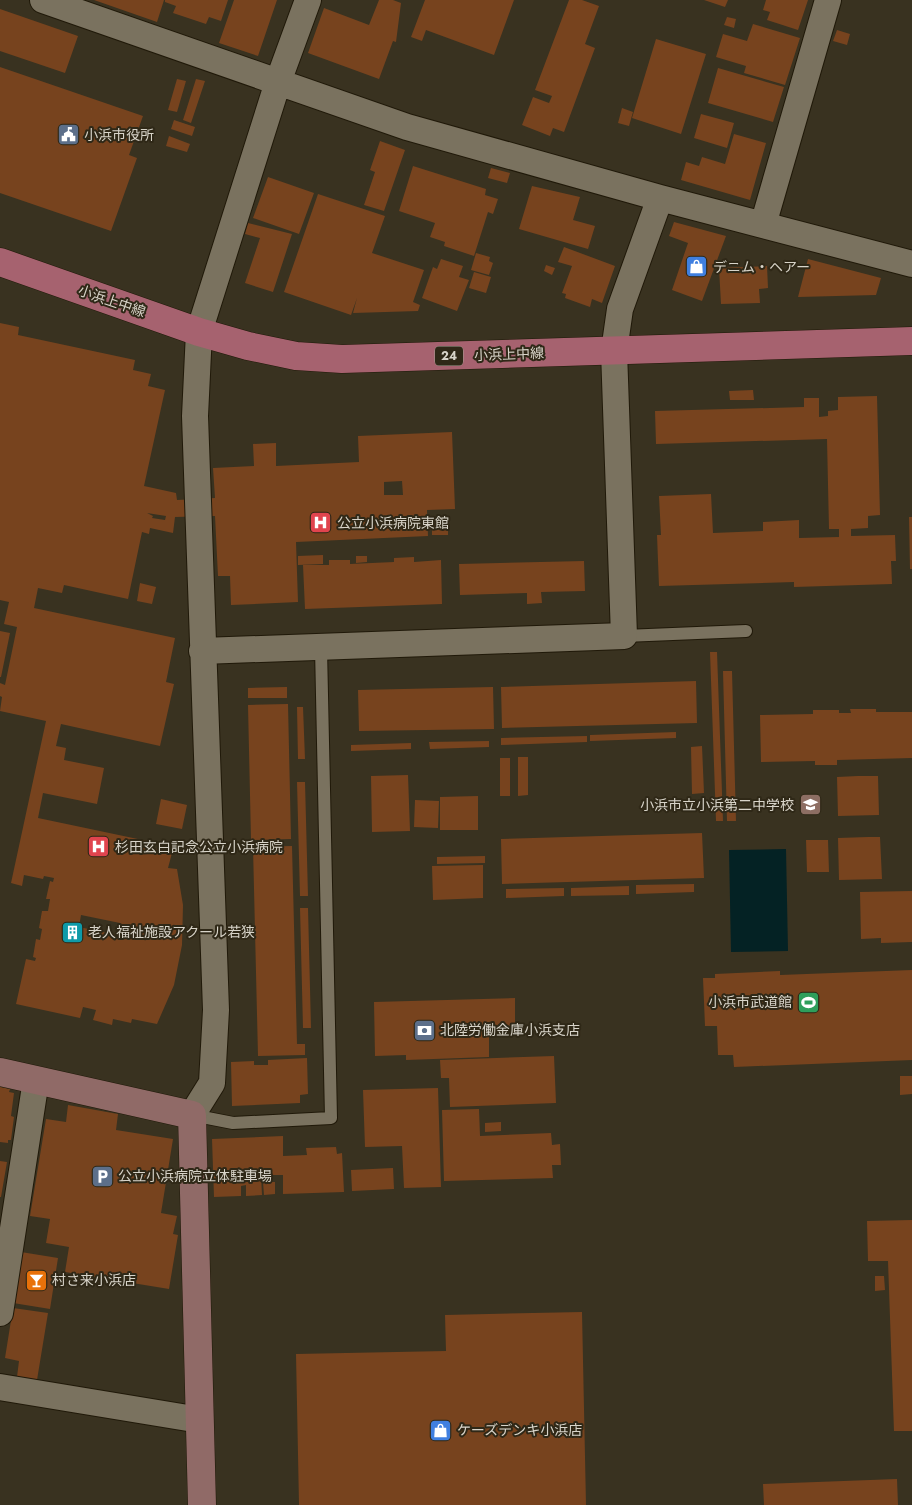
<svg xmlns="http://www.w3.org/2000/svg" width="912" height="1505" viewBox="0 0 912 1505" font-family="Jost,'Noto Sans JP',sans-serif">
<style>
.water{fill:#042224}
.building{fill:#77431e;fill-rule:evenodd}
.lines{fill:none;stroke-linecap:round;stroke-linejoin:round}
.lane-casing{stroke:#201909;stroke-width:14}
.street-casing{stroke:#201909;stroke-width:28}
.secondary-casing{stroke:#201909;stroke-width:29}
.primary-casing{stroke:#201909;stroke-width:29}
.lane{stroke:#7a725f;stroke-width:12}
.street{stroke:#7a725f;stroke-width:26}
.secondary{stroke:#906a67;stroke-width:28}
.primary{stroke:#a6626f;stroke-width:28}
.labels{text-anchor:middle;dominant-baseline:central;stroke-width:4;stroke-linejoin:round;paint-order:stroke}
.shield{fill:#2f2817;stroke:#a5a094;stroke-width:1}
.shield-label{font-size:12px;font-weight:bold;fill:#d8d4c9}
.poi-label{font-size:14px;fill:#d8d4c9;stroke:#2f2817;text-anchor:start}
.street-label{font-size:14px;fill:#d8d4c9;stroke:#2f2817}
</style>
<rect width="100%" height="100%" fill="#393220"/>
<path class="water" d="M786,849L788,951L731,952L729,850Z"/>
<path class="building" d="M94,0H164L157,22Z
M165,0H228L221,21L209,17L206,24L173,13L176,6L165,2Z
M234,0H277L258,56L219,43Z
M379,0H393L401,3L396,42L393,41L379,79L308,53L324,8L369,25Z
M425,0H514L494,55L426,30L422,41L411,37Z
M569,0H582L599,6L585,44L595,48L564,132L553,128L550,136L522,125L533,97L549,103L552,96L535,90Z
M704,0H728L725,7Z
M766,0H808L798,30L767,20L770,12L763,10Z
M0,9L78,36L65,73L0,51Z
M727,17L736,19L734,28L724,25Z
M753,24L800,38L785,85L744,73L746,66L716,57L723,34L747,41Z
M837,30L850,34L847,45L833,41Z
M656,39L706,54L681,134L632,118Z
M0,67L143,116L129,155L137,158L111,231L0,193Z
M718,68L784,87L773,122L708,103Z
M177,79L186,81L177,112L168,110Z
M196,79L205,81L191,123L183,120Z
M622,108L633,112L629,126L618,123Z
M701,114L734,123L727,148L694,138Z
M174,120L195,127L192,136L171,129Z
M734,134L766,143L750,200L681,180L686,162L699,166L702,157L725,164Z
M169,136L190,144L187,152L166,146Z
M380,141L405,150L384,211L364,205L375,172L370,170Z
M413,166L486,189L485,195L498,199L493,214L488,212L474,256L444,246L445,242L430,237L435,223L399,211Z
M491,168L510,173L507,183L488,178Z
M268,177L314,193L299,234L253,218Z
M532,186L580,197L573,220L595,226L588,249L519,229Z
M318,194L385,216L372,253L424,270L413,302L420,305L418,311L353,313L357,298L351,315L284,292Z
M674,222L726,236L702,301L672,290L688,243L669,236Z
M248,223L292,234L273,292L245,283L260,238L245,234Z
M564,247L615,266L602,303L592,299L590,307L565,298L566,294L562,293L572,266L558,262Z
M476,253L490,257L489,261L493,263L489,275L471,270Z
M441,259L463,266L459,277L469,280L457,311L422,298L433,267L437,269Z
M808,259L881,278L876,295L798,297Z
M546,265L555,268L552,275L544,271Z
M767,266L768,288L759,289L760,303L721,304L719,268Z
M474,272L491,277L486,293L469,288Z
M0,323L19,327L18,335L135,360L133,370L151,374L148,386L165,390L144,486L176,493L177,500L215,498L213,468L254,466L253,444L276,443V466L359,462L358,436L452,432L455,509L427,510L428,536L296,542L298,602L231,605L230,576H218L215,516L175,517L173,533L150,528L149,534L142,532L128,599L64,585L62,593L38,588L34,608L175,638L166,682L174,684L160,746L61,724L56,746L66,748L64,760L104,768L97,804L43,793L38,818L152,842L151,848L172,853L168,868L177,869L183,905L182,945L174,985L157,1024L132,1019L131,1023L113,1019L112,1025L93,1020L96,1010L83,1007L80,1018L16,1004L26,959L35,961L36,958L33,957L36,939L40,940L42,929L39,928L42,911H48L50,899H46L50,881L53,882L54,878L44,876L43,879L24,875L22,886L11,883L46,721L0,711L2,697L0,696V683L5,685L17,627L4,624L9,602L0,600ZM402,481L403,495H384V482ZM147,513L166,516L165,520L152,518L153,516ZM81,915L120,923L117,935L79,927Z
M753,390L754,400H730L729,391Z
M877,396L880,515L868,516V528L851,529V536L895,535L896,561H891L892,584L794,587V582L659,586L657,535H661L659,496L711,494L713,533L763,531V522L799,520V538L839,537V529H829L827,439L656,444L655,411L804,407V398H819V417L828,416V411L838,410V397Z
M909,517H912V569H910Z
M432,523H448V535H432Z
M323,555V564L298,565V556Z
M356,556H367V562L356,563Z
M414,557V562L441,560L442,604L305,609L303,565H329V560H350V564L394,562V558Z
M584,561L585,591L541,592L542,603L527,604V593L460,595L459,564Z
M140,583L156,587L152,604L137,601Z
M0,631L10,633L1,677H0Z
M710,652H717L723,821H716Z
M723,671H732L736,821H727Z
M696,681L697,723L502,728L501,687Z
M287,687V698H248V688Z
M493,687L494,729L359,731L358,690Z
M288,704L291,839L251,840L248,705Z
M297,707H303L305,759H298Z
M850,709H876V712H912V758L837,760V765H815V761L761,762L760,715L813,714V710H839V713H851Z
M676,732V738L590,741V735Z
M587,736V742L501,745V738Z
M489,741V747L430,749L429,742Z
M411,743V749L351,751V745Z
M702,746L704,793L692,794L691,747Z
M518,757H528V795L518,796Z
M500,758H510V796H500Z
M408,775L410,831L372,832L371,776Z
M858,776H878L879,815L838,816L837,777Z
M297,782H305L308,896H300Z
M478,796V830H440V797Z
M161,799L187,805L182,829L156,824Z
M415,800L439,801L438,828L414,827Z
M702,833L704,878L502,884L501,839Z
M868,837H880L882,879L839,880L838,838Z
M806,840H828L829,872H807Z
M292,846L297,1044H305V1055L258,1056L253,847Z
M485,856V863L437,864V857Z
M483,865V898L433,900L432,866Z
M694,884V892L636,894V885Z
M629,886V895L571,896V888Z
M564,888V896L506,898V889Z
M912,891V942L881,943V938L861,939L860,892Z
M300,908H308L311,1028H303Z
M912,970V1060L734,1067L733,1055H718L717,1026H705L703,978H715V974L780,971V975Z
M515,998V1029H489V1057L406,1060V1055L375,1056L374,1002Z
M554,1056L556,1103L450,1107L449,1078H441L440,1060Z
M307,1058L308,1094L300,1095V1103L232,1106L231,1062L254,1061V1065H268V1060Z
M900,1076H912V1094L900,1095Z
M0,1087L10,1089L9,1092L14,1093L11,1116L14,1117L11,1140H8V1143L0,1142Z
M438,1088L441,1187L404,1188L402,1146L365,1147L363,1090Z
M68,1105L118,1114L116,1130L173,1139L161,1213L177,1216L173,1234L178,1235L169,1289L65,1272L69,1247L46,1243L50,1219L30,1216L46,1119L66,1122Z
M479,1109L480,1136L551,1133L552,1145L560,1144L561,1165H552L553,1178L444,1181L442,1110Z
M501,1122V1131L485,1132V1123Z
M283,1136V1156L307,1155L306,1148L336,1147L337,1154L342,1153L344,1192L283,1194V1175H261L262,1195L246,1196V1185L241,1186V1196L214,1197L212,1139Z
M0,1161L7,1162L1,1197H0Z
M393,1168L394,1189L352,1191L351,1170Z
M263,1182H275V1194L264,1195Z
M912,1220V1431H894L888,1261H868L867,1221Z
M21,1252L58,1258L50,1309L13,1303Z
M875,1276H884L885,1290L875,1291Z
M13,1308L48,1313L37,1380L17,1377L19,1361L5,1358Z
M582,1312L586,1505H299L296,1354L446,1351L445,1315Z
M897,1479L898,1505H764L763,1484Z"/>
<g class="lines">
<defs>
<path id="lane" d="M624,636L746,631
M192,1115L233,1123L331,1118L321,648"/>
<path id="street" d="M43,0L407,127L660,198L912,264
M763,225L828,0
M202,651L624,636L614,351L620,309L660,198
M192,1115L212,1083L216,1010L195,416L199,332L278,82L308,0
M0,1313L36,1080
M0,1387L200,1420"/>
<path id="secondary" d="M0,1072L192,1115L202,1505"/>
<path id="primary" d="M0,262L199,332L248,346L296,356L342,359L912,341"/>
</defs>
<use href="#lane" class="lane-casing"/>
<use href="#street" class="street-casing"/>
<use href="#secondary" class="secondary-casing"/>
<use href="#primary" class="primary-casing"/>
<use href="#lane" class="lane"/>
<use href="#street" class="street"/>
<use href="#secondary" class="secondary"/>
<use href="#primary" class="primary"/>
</g>
<defs>
<symbol id="civic-square" viewBox="-11 -11 22 22"><rect x="-9" y="-9" width="18" height="18" rx="4" fill="#5c6f8a" stroke="#2f2817"/><path d="M-.6-6.5H3V-4.5H.6V-3L4-1V1h2V6H-6V1h2V-1L-.6-3ZM-1.2 2.5V6h2.4V2.5Z" fill="#fff"/></symbol>
<symbol id="shop-square" viewBox="-11 -11 22 22"><rect x="-9" y="-9" width="18" height="18" rx="4" fill="#3f7fe0" stroke="#2f2817"/><path d="M-5-2.5h2.3a2.7 3.5 0 0 1 5.4 0H5L5.5 6h-11ZM-1.5-2.5h3a1.5 2.3 0 0 0-3 0Z" fill="#fff"/></symbol>
<symbol id="hospital-square" viewBox="-11 -11 22 22"><rect x="-9" y="-9" width="18" height="18" rx="4" fill="#e0444e" stroke="#2f2817"/><path d="M-5-5h3v3.5h4V-5h3V5h-3V1.5h-4V5h-3Z" fill="#fff"/></symbol>
<symbol id="school-square" viewBox="-11 -11 22 22"><rect x="-9" y="-9" width="18" height="18" rx="4" fill="#8d6e63" stroke="#2f2817"/><path d="M0-5L7-2L0 1L-7-2ZM-4 1L0 2.5L4 1V4Q0 6-4 4Z" fill="#fff"/></symbol>
<symbol id="building-square" viewBox="-11 -11 22 22"><rect x="-9" y="-9" width="18" height="18" rx="4" fill="#0f9aa8" stroke="#2f2817"/><path d="M-4-6H4V6H1V3H-1V6H-4ZM-2.5-4.3h1.7v1.8h-1.7ZM.8-4.3h1.7v1.8H.8ZM-2.5-1h1.7V.8h-1.7ZM.8-1h1.7V.8H.8Z" fill="#fff"/></symbol>
<symbol id="stadium-square" viewBox="-11 -11 22 22"><rect x="-9" y="-9" width="18" height="18" rx="4" fill="#2e9e5b" stroke="#2f2817"/><path d="M0-5a6.5 5 0 1 0 0 10a6.5 5 0 1 0 0-10ZM-3.5-1.8h7v3.6h-7Z" fill="#fff"/></symbol>
<symbol id="bank-square" viewBox="-11 -11 22 22"><rect x="-9" y="-9" width="18" height="18" rx="4" fill="#5c6f8a" stroke="#2f2817"/><path d="M-6-4H6V4H-6ZM0-2.3a2.3 2.3 0 1 0 0 4.6a2.3 2.3 0 1 0 0-4.6Z" fill="#fff"/></symbol>
<symbol id="parking-square" viewBox="-11 -11 22 22"><rect x="-9" y="-9" width="18" height="18" rx="4" fill="#5c6f8a" stroke="#2f2817"/><path d="M-3.5-5.5H1a3.5 3.5 0 0 1 0 7H-1V5.5H-3.5ZM-1-3.4V-.6H.8a1.4 1.4 0 0 0 0-2.8Z" fill="#fff"/></symbol>
<symbol id="bar-square" viewBox="-11 -11 22 22"><rect x="-9" y="-9" width="18" height="18" rx="4" fill="#e8710a" stroke="#2f2817"/><path d="M-6-5H6L.8 .8V4.5H3.5V6h-7V4.5H-.8V.8Z" fill="#fff"/></symbol>
</defs>
<g fill-rule="evenodd">
<use href="#civic-square" x="56" y="122" width="25" height="25"/>
<use href="#shop-square" x="684" y="254" width="25" height="25"/>
<use href="#hospital-square" x="308" y="510" width="25" height="25"/>
<use href="#school-square" x="798" y="792" width="25" height="25"/>
<use href="#hospital-square" x="86" y="834" width="25" height="25"/>
<use href="#building-square" x="60" y="920" width="25" height="25"/>
<use href="#stadium-square" x="796" y="990" width="25" height="25"/>
<use href="#bank-square" x="412" y="1018" width="25" height="25"/>
<use href="#parking-square" x="90" y="1164" width="25" height="25"/>
<use href="#bar-square" x="24" y="1268" width="25" height="25"/>
<use href="#shop-square" x="428" y="1418" width="25" height="25"/>
</g>
<g class="labels">
<rect class="shield" x="435" y="346.5" width="28" height="19" rx="4"/>
<g class="shield-label">
<text x="449" y="356">24</text>
</g>
<g class="poi-label">
<text x="84" y="135">小浜市役所</text>
<text x="713" y="267">デニム・ヘアー</text>
<text x="337" y="523">公立小浜病院東館</text>
<text x="794" y="805" text-anchor="end">小浜市立小浜第二中学校</text>
<text x="115" y="847">杉田玄白記念公立小浜病院</text>
<text x="88" y="932">老人福祉施設アクール若狭</text>
<text x="792" y="1002" text-anchor="end">小浜市武道館</text>
<text x="440" y="1030">北陸労働金庫小浜支店</text>
<text x="118" y="1176">公立小浜病院立体駐車場</text>
<text x="52" y="1280">村さ来小浜店</text>
<text x="457" y="1430">ケーズデンキ小浜店</text>
</g>
<g class="street-label">
<text transform="translate(112 301) rotate(19)">小浜上中線</text>
<text transform="translate(509 354) rotate(-2)">小浜上中線</text>
</g>
</g>
</svg>
